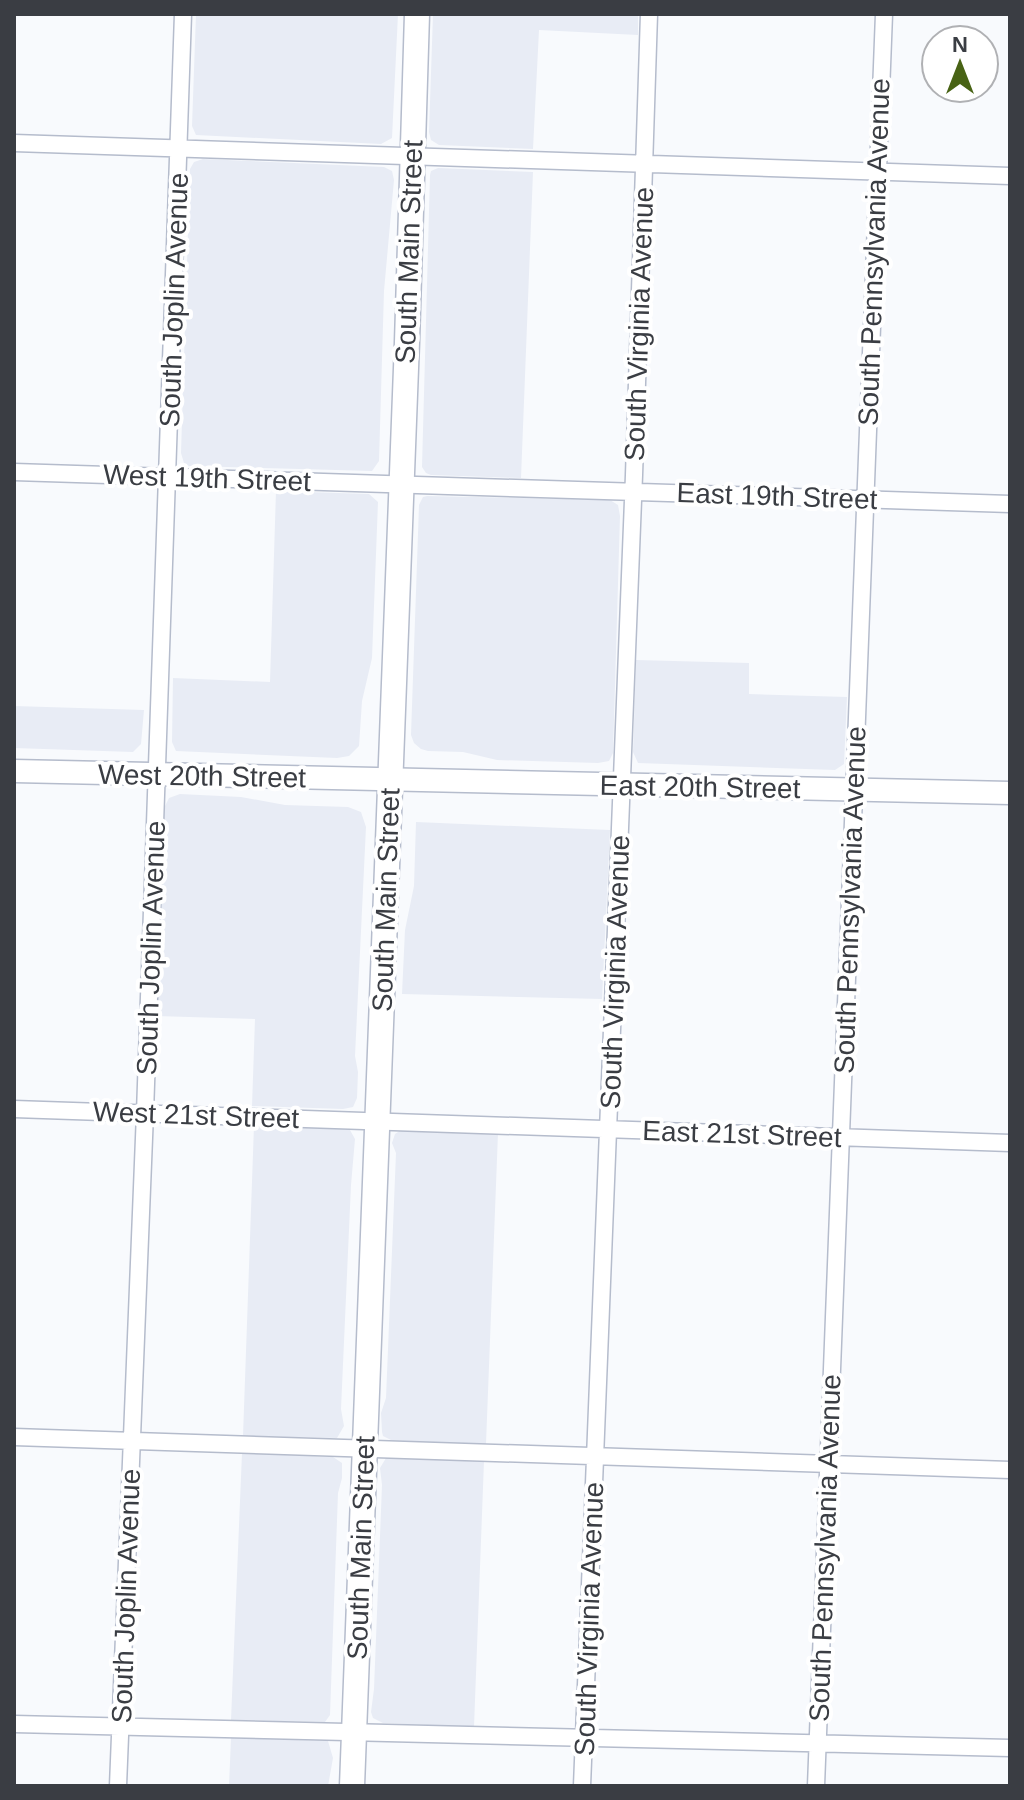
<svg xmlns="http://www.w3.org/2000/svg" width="1024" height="1800" viewBox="0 0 1024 1800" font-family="Arial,sans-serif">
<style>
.built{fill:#e8ecf5}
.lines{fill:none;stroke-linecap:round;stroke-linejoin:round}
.minor-casing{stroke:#b5bccc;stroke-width:19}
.secondary-casing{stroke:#b5bccc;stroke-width:25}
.primary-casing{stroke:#b5bccc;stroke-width:27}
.minor{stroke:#fff;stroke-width:16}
.secondary{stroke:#fff;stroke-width:22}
.primary{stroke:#fff;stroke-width:24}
.labels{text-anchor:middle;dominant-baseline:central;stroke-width:8;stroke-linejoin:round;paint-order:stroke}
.street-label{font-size:28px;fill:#3a3d43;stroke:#fff}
</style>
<rect width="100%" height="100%" fill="#f8fafd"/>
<path class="built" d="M196,14H398L392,138L381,144L196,135L192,126Z
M433,14H638V35L539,30L533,149L439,145L431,140L429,132Z
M203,159L384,167L392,171L394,180L384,291L379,461L372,471L189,466L184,463L181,453L190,169L194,162Z
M438,168L533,172L521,478L431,475L426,473L422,467L430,175L431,171Z
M276,491L369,494L378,502L372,658L362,701L359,746L349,756L337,758L176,751L172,742L173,678L270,682Z
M427,496L610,500L618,505L620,516L613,753L609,761L598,763L497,760L463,752L428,751L421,749L414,743L411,735L419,505L423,497Z
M636,660L749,663V694L847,697L844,764L835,770L638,763L633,752Z
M14,706L144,710L141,744L133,752L14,748Z
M180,794L241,797L285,805L348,807L361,812L366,827L355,1056L358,1072L357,1098L353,1107L343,1109L252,1106L255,1019L156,1016L164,808L169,798Z
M416,822L610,830L602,999L402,994L405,930L414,886Z
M254,1125L343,1129L350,1130L355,1139L351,1185L341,1409L344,1426L337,1438L243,1436Z
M401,1130L498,1133L486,1444L393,1441L383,1436L382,1432L381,1413L386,1398L396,1153L392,1143L395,1134Z
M242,1453L333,1457L342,1463V1478L338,1493L330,1715L325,1722L231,1720Z
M399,1457L484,1461L474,1727L383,1723L373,1718L371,1712L374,1689L382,1485L380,1468L386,1458Z
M231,1738L328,1741L333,1758L328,1786H229Z"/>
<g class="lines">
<defs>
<path id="minor" d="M14,143L1010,176
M14,472L1010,504
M14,1109L1010,1143
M14,1437L1010,1470
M14,1724L1010,1748
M118,1786L145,1113L183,14
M582,1786L634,475L649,14
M816,1786L884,14"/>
<path id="secondary" d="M14,771L1010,793"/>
<path id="primary" d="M352,1786L407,342L417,14"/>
</defs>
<use href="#minor" class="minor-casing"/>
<use href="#secondary" class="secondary-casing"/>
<use href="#primary" class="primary-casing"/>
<use href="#minor" class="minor"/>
<use href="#secondary" class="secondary"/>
<use href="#primary" class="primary"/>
</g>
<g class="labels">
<g class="street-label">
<text transform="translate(409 252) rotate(-88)">South Main Street</text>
<text transform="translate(874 252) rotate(-88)">South Pennsylvania Avenue</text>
<text transform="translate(174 300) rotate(-88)">South Joplin Avenue</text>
<text transform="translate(639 324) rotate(-88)">South Virginia Avenue</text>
<text transform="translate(207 478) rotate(2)">West 19th Street</text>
<text transform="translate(777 496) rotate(2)">East 19th Street</text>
<text transform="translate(202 776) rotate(1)">West 20th Street</text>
<text transform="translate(700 787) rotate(1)">East 20th Street</text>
<text transform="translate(386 900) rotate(-88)">South Main Street</text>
<text transform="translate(850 900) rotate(-88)">South Pennsylvania Avenue</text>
<text transform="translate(151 948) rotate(-88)">South Joplin Avenue</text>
<text transform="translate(615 972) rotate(-88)">South Virginia Avenue</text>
<text transform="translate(196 1115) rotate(2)">West 21st Street</text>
<text transform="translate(742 1134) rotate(2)">East 21st Street</text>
<text transform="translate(361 1548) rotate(-88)">South Main Street</text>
<text transform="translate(825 1548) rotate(-88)">South Pennsylvania Avenue</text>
<text transform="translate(126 1596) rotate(-88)">South Joplin Avenue</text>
<text transform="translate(589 1619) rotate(-88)">South Virginia Avenue</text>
</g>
</g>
<rect width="1024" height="1800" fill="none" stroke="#3a3d43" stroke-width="32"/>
<g transform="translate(960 64)"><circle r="38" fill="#ffffff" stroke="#b0b1b4" stroke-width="2"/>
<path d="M0-6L14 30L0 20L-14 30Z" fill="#486315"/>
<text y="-12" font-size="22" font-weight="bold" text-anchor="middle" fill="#3a3d43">N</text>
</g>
</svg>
